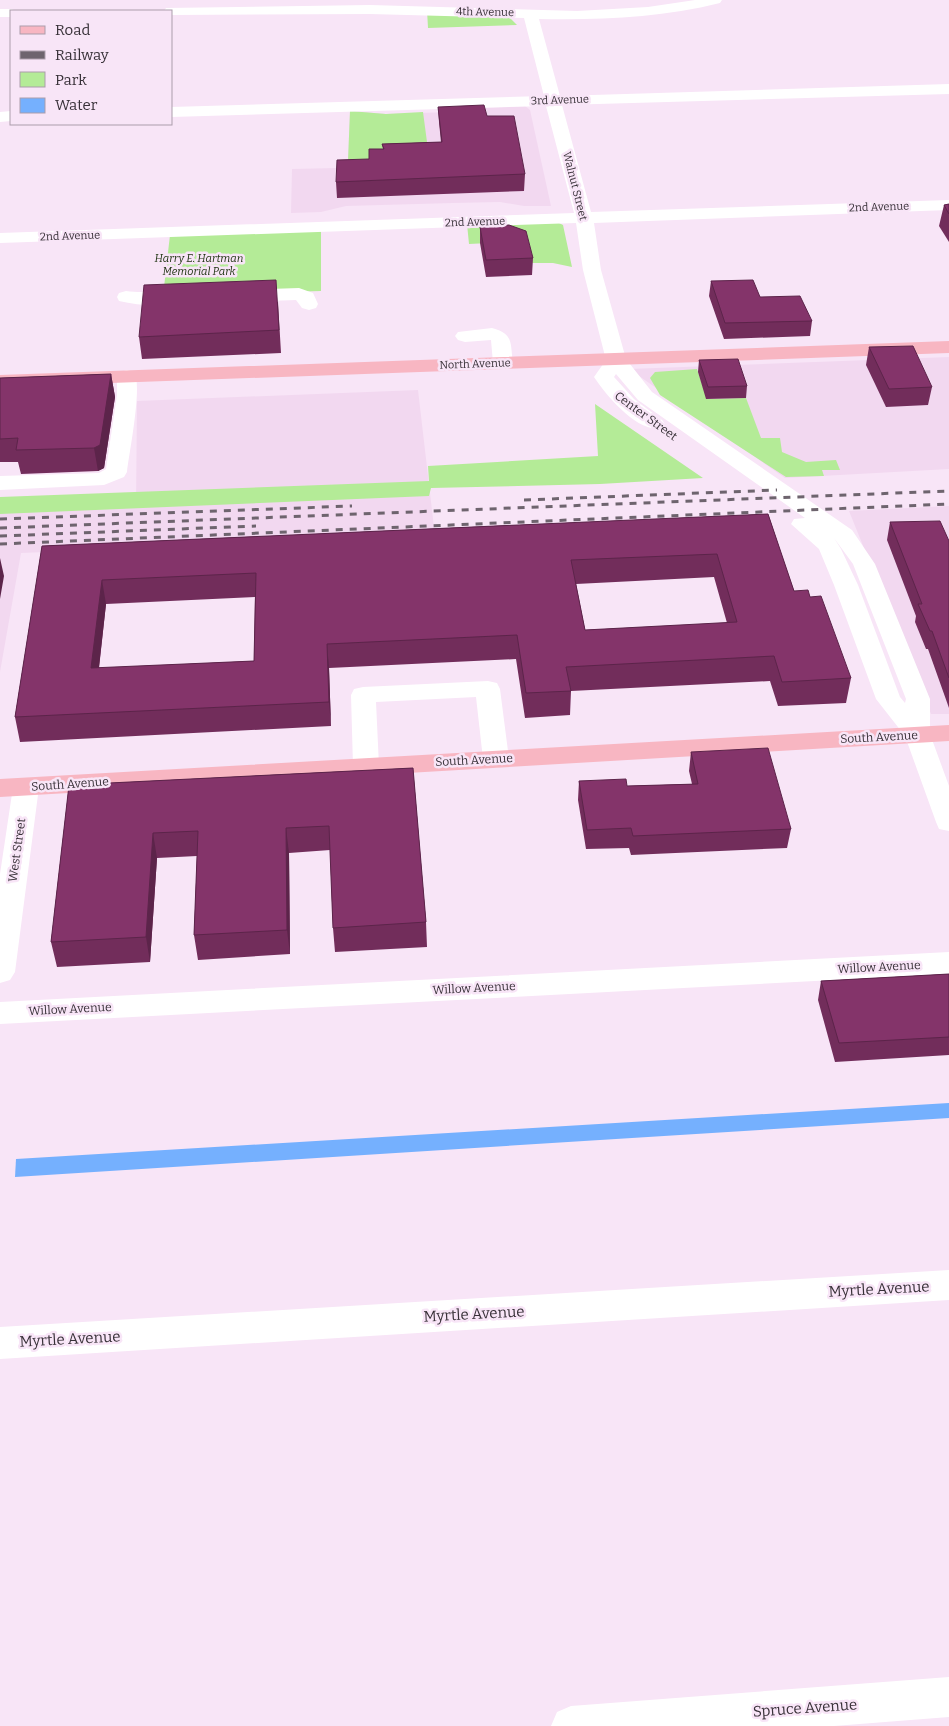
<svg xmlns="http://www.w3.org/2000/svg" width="949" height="1726" viewBox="0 0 949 1726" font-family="Bitter,serif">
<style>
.built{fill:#f2d8f0}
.green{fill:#b4eb97}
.water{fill:#75b0fe}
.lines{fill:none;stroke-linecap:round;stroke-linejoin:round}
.minor{fill:#fff;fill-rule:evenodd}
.major{fill:#f8b6c2;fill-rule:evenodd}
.rail{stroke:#6e646e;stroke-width:3;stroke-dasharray:7 7;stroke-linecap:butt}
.wall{fill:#722d5b;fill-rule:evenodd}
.shaded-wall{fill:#5c244a}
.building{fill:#84346a;stroke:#5c244a;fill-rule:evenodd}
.labels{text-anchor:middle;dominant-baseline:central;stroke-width:5;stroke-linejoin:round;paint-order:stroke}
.far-street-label{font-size:11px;fill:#383138;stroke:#f8e5f7}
.far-park-label{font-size:11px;font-style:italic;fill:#1b300d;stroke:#f8e5f7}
.street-label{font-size:12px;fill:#383138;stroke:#f8e5f7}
.near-street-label{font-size:15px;fill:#383138;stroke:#f8e5f7}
</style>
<rect width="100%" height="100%" fill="#f8e5f7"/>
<path class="built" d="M525,106L530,110L551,206H524L500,202L453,203L346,206L321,212L291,213L292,169L336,168L337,160L348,161L350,111L386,114L451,112L480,108Z
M949,357V469L785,478L629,369Z
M418,390L435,536L21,553L0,672V512L136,506L137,401Z
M949,506V714H931L849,511Z"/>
<path class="green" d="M427,10L509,17L517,25L428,28Z
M350,111L386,114L423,112L429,157L348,161Z
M557,222L563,225L572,267L553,263H530L509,242L469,244L467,224Z
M321,231V291L163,296L170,235Z
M697,369L707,399L746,398L761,438H780L782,452L806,462L836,460L840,470H822L824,476L786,477L660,395L650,378L655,372Z
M595,404L703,478L600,484L431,488L429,496L0,514V497L429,481L428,466L598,456Z"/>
<path class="water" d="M949,1103V1118L15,1177L16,1159Z"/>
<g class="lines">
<path class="minor" d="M695,0H722L720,3C660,18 600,20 539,19L560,96L949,84V94L562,105L591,212L949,200V210L594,223L601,270L626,359L652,392L852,530L875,564L930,699V734L949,786V831L939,829L936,822L905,736L876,699L834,585L819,549L791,524L794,519L805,518L638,400L616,374L614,377L634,399L662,420L665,424L662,428C638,434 606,395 594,377L606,360L583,270L576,223L0,243V233L574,213L546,106L171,117V107L544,96L524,18L370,14L171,15V11H164L166,8L370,5L577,11L648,7ZM834,538L853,564L906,699L905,703L900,697L858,585L841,549Z
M0,9H11L17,11H11V17H0Z
M11,111V121L0,122V112Z
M299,288L313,293L318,304L316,308L309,310L302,308L296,300L240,302L233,300L231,296L233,292L240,290Z
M126,291C145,294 167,289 186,294L188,298L186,302C165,307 140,306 119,301L117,297L119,293Z
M492,328C514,334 510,343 513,363L510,367L503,369L496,367L493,363L491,340L465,342L458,340L455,336L458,332Z
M127,370L134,372C143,385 129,453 127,472L124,477L104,485L0,490V476L99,473L106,469L117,395V376L120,372Z
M488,681L497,683L500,689L509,759L505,765L496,768L487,765L483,759L476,697L376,702L379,766L375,772L366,775L357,772L353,766L351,695L354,689L363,687Z
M26,778L35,781L39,787L15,972L10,980L0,983V874L13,787L17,781Z
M949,952V974L0,1024V1002Z
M949,1270V1300L0,1359V1327Z
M949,1677V1717L834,1726H551L557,1712L571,1706Z"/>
<path class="major" d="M949,341V353L0,387V375Z
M949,725V741L0,797V779Z"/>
<path class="rail" d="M524,500L777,490
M0,519L352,506
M0,528L949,491
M0,536L256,526
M0,544L949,504"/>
</g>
<path class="wall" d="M438,107L487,116L525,174L524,191L337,198L336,182L369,159L383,149L382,144L441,142L439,122Z
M949,204V242L939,226L944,205Z
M480,227L533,258L532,275L486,277L480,243Z
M711,281L760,297L812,321L810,336L724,339L709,296Z
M278,302L281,353L142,359L139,337Z
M869,347L932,387L928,405L886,407L866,365Z
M699,360L747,386L746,398L706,399L698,372Z
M111,374L115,397L104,468L98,471L21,474L18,462H0V378Z
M768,514L794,591L810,597L851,678L846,703L778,706L770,681L571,691L570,715L525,718L516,659L329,668L331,726L20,742L15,717L42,546ZM714,577L727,623L585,630L576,584ZM255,597L254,661L99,668L106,604Z
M890,522L949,541V708L928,649H926L915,622L916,616L887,540Z
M691,752L791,829L787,848L631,855L629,848L586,849L578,800L579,781L627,786L692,784L689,771Z
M413,768L426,922L427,947L335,952L333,928L330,850L289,853L290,954L198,960L194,935L197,856L157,858L150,962L57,967L51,942L69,785Z
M949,974V1055L835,1062L818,1000L821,981Z"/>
<path class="shaded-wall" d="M111,374L115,397L104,468L98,471L94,448Z
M0,558L4,576L0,599Z
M102,580L106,604L96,693L91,668Z
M327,644L329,668L331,726L329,702Z
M286,828L289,853L290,954L287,930Z
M153,833L157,858L150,962L146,937Z"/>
<path class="building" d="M484,105L487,116H514L525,174L336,182L337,160L369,159V149H384L382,144L442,142L438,107Z
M949,204V214L944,205Z
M509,225L526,231L533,258L486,260L480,227Z
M276,280L279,330L139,337L144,285Z
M753,280L760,297L800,296L812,321L725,323L711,281Z
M913,346L932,387L889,389L869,347Z
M738,359L747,386L708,387L699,360Z
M111,374L100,445L94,448L16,450L18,438L0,439V378Z
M768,514L794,591L808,590L810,597L821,596L851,678L782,682L774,656L566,667L571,691L526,693L517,635L327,644L329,702L15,717L42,546ZM717,554L737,622L585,630L571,560ZM256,573L254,661L91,668L102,580Z
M940,521L949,541V678L932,631H930L918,604H922L890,522Z
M768,748L791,829L633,836L631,828L587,830L579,781L626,779L627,786L698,784L691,752Z
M413,768L426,922L333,928L329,826L286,828L287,930L194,935L198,831L153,833L146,937L51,942L69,785Z
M949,974V1037L839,1043L821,981Z"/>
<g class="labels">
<g class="far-street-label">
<text transform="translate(485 12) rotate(1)">4th Avenue</text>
<text transform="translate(560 100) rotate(-2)">3rd Avenue</text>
<text transform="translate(575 186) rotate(76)">Walnut Street</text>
<text transform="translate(879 207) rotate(-2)">2nd Avenue</text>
<text transform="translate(475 222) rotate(-2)">2nd Avenue</text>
<text transform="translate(70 236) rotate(-2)">2nd Avenue</text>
<text transform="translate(475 364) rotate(-2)">North Avenue</text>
</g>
<g class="far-park-label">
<text x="199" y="258">Harry E. Hartman<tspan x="199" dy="13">Memorial Park</tspan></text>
</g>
<g class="street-label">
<text transform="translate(646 416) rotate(36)">Center Street</text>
<text transform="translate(879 737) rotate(-3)">South Avenue</text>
<text transform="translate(474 760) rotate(-3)">South Avenue</text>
<text transform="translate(70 784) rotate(-4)">South Avenue</text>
<text transform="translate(17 850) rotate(-82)">West Street</text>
<text transform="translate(879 967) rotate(-3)">Willow Avenue</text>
<text transform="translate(474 988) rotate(-3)">Willow Avenue</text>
<text transform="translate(70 1009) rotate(-3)">Willow Avenue</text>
</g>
<g class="near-street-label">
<text transform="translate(879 1289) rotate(-3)">Myrtle Avenue</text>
<text transform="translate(474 1314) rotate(-3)">Myrtle Avenue</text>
<text transform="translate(70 1339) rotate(-3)">Myrtle Avenue</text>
<text transform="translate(805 1708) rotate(-4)">Spruce Avenue</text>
</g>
</g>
<rect x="10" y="10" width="162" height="115" fill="#f8e5f7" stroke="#ab9dab"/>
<rect x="20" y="26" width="25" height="8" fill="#f8b6c2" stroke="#ab9dab"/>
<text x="55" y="35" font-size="15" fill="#383138">Road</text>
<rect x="20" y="51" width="25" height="8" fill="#6e646e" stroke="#ab9dab"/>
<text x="55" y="60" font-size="15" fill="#383138">Railway</text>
<rect x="20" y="72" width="25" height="15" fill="#b4eb97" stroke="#ab9dab"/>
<text x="55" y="85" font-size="15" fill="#383138">Park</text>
<rect x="20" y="98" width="25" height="15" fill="#75b0fe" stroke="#ab9dab"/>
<text x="55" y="110" font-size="15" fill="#383138">Water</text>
</svg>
